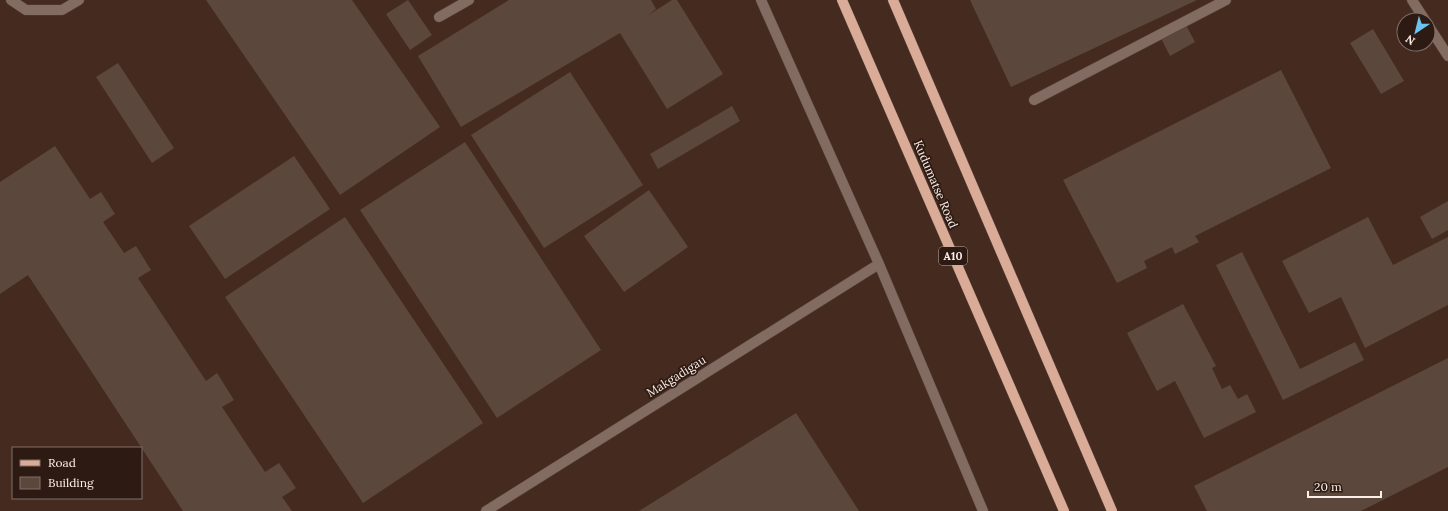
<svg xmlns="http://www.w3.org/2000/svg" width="1448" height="511" viewBox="0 0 1448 511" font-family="Lora,serif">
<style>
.built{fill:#452b1f;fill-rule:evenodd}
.building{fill:#5c473d}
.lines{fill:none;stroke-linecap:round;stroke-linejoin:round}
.lane-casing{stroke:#534039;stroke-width:11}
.street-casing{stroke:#534039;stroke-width:11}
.primary-casing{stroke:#534039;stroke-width:11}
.lane{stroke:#826b61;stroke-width:10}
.street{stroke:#826b61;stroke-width:10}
.primary{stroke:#daac98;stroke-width:10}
.labels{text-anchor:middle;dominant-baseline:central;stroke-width:3.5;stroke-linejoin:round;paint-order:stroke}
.shield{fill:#2d1b13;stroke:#beafa8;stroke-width:1}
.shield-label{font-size:11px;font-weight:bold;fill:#fceee8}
.street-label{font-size:12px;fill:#fceee8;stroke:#2d1b13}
</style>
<rect width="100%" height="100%" fill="#38241c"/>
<path class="built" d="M0,0H1448V511H0ZM1404,20H1428V44H1404ZM13,448H141V498H13Z"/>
<path class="building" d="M206,0H352L440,127L340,195Z
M408,0L432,35L410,50L386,14Z
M509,0H651L656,9L647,16L672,0H677L723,74L667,109L620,33L461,127L418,56Z
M970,0H1197L1011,87Z
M1186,25L1195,42L1170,56L1161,38Z
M1373,29L1404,81L1381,94L1350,43Z
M118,63L174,148L152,163L96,77Z
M1281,70L1331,168L1195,236L1199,242L1175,254L1172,247L1144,261L1147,268L1117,283L1063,180Z
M570,72L643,185L544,248L471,135Z
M732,106L740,121L658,169L650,154Z
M465,142L601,350L497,418L360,210Z
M55,146L90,199L101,192L115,214L103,222L124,253L136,246L151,270L138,278L206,381L217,373L234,400L222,407L265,472L279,463L296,488L282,497L292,511H183L28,275L0,294V182Z
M294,156L330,209L225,279L189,226Z
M649,190L688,247L624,292L584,236Z
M1448,201V230L1432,239L1420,217Z
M345,217L483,423L363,503L225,297Z
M1368,217L1393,265L1448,237V305L1365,348L1341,297L1309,313L1282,261Z
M1242,252L1300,369L1355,342L1364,360L1283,400L1216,265Z
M1183,304L1216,366L1212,368L1222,389L1230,385L1238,399L1247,394L1256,412L1204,438L1175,381L1157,391L1127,333Z
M1448,358V467L1361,511H1207L1194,486Z
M796,413L859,511H639Z"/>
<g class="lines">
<defs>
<path id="lane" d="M439,17L469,0
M1034,100L1226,0"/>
<path id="street" d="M11,0L26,10H62L79,0
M761,0L879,264L983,511
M1412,0L1425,20
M1428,25L1448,56
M486,511L879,264"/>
<path id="primary" d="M842,0L1064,511
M893,0L1112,511"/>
</defs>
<use href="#lane" class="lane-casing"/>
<use href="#street" class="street-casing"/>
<use href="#primary" class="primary-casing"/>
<use href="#lane" class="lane"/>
<use href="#street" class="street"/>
<use href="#primary" class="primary"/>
</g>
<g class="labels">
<rect class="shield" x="939" y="247" width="28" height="18" rx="3"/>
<g class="shield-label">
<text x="953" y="256">A10</text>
</g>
<g class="street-label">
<text transform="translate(936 184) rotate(67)">Kudumatse Road</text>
<text transform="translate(676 376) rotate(-32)">Makgadigau</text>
</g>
</g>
<rect x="12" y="447" width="130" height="52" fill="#2d1b13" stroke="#806f68"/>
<rect x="20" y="460" width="20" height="6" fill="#daac98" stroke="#806f68"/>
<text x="48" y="467" font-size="12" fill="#fceee8">Road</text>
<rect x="20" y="477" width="20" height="12" fill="#5c473d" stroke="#806f68"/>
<text x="48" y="487" font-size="12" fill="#fceee8">Building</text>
<g transform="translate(1416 32) rotate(215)"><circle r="19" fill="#2d1b13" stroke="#806f68"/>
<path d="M0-3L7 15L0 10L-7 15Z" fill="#6ac3f1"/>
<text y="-6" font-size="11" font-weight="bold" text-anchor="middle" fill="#fceee8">N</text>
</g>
<path d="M1308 491v6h73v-6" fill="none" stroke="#fceee8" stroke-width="2"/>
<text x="1314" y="491" font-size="12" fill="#fceee8" stroke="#2d1b13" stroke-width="3" paint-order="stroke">20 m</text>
</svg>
